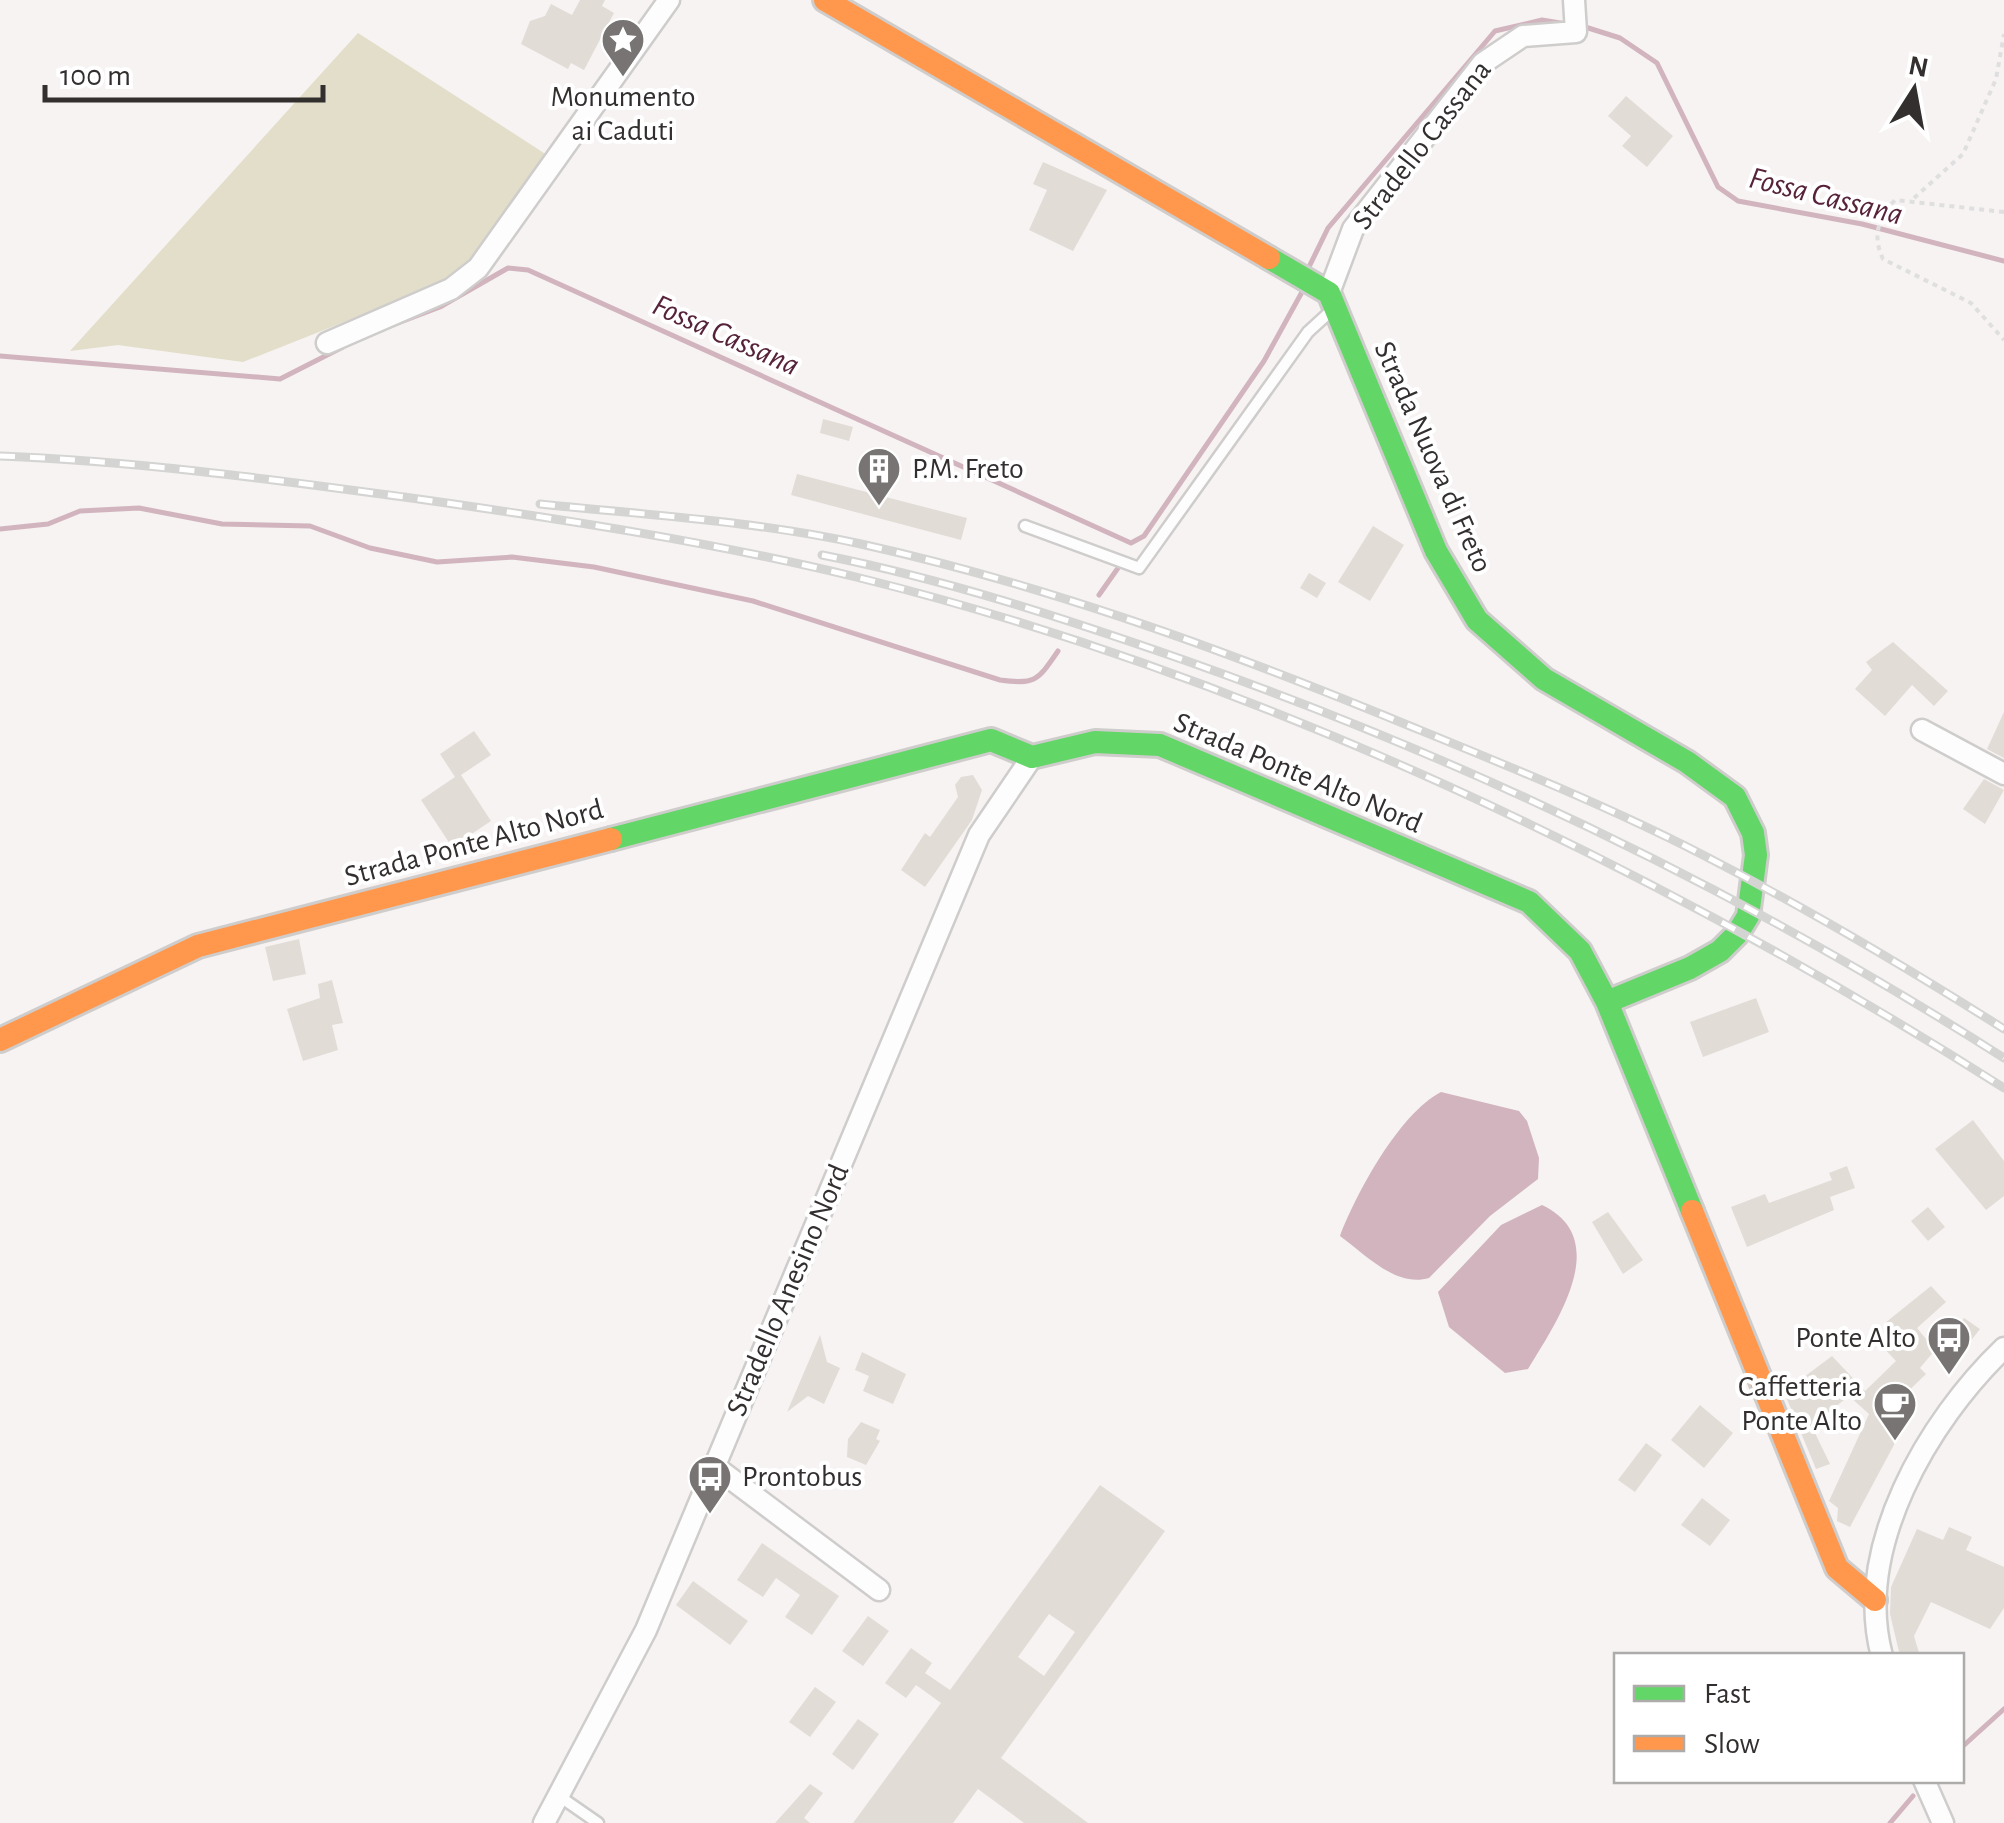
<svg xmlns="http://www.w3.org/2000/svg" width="2004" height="1823" viewBox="0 0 2004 1823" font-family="'Alegreya Sans',sans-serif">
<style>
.green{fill:#e2dec9}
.water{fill:#d2b4be}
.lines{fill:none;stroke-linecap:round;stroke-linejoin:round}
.stream{stroke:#d2b4be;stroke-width:5}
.building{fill:#e2dcd6;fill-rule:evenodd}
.lane-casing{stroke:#cfcdcc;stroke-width:15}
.street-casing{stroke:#cfcdcc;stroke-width:25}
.fast-casing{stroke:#cfcdcc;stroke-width:28}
.slow-casing{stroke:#cfcdcc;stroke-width:28}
.path{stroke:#e0dfdf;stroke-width:4;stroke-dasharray:5 5;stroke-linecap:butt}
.lane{stroke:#fefdfd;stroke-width:10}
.street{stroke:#fefdfd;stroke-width:20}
.fast{stroke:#63d668;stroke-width:22}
.slow{stroke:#ff974d;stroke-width:22}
.rail-casing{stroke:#d4d4d3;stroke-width:9}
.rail{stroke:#fff;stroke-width:5;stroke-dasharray:15;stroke-linecap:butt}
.labels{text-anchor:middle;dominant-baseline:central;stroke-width:8;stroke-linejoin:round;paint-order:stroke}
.poi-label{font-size:30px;fill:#322f2e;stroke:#fff;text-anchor:start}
.street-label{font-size:30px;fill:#322f2e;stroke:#fff}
.water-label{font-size:32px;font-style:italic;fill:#57233a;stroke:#fff}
</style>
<rect width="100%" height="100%" fill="#f6f3f2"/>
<path class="green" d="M358,33L547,155L474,259L450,280L243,362L118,345L70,351Z"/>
<path class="water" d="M1441,1092L1519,1111L1527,1121L1539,1158L1538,1179L1490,1216L1429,1278C1396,1288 1365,1254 1340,1236C1357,1192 1399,1114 1441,1092Z
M1542,1205C1614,1239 1556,1323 1528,1369L1505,1373L1449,1327L1438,1292L1501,1225Z"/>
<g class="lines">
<path class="stream" d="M1582,26L1620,38L1657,63L1718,187L1738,201L1862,224L2004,261
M1307,271L1328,228L1495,31L1542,20L1566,24
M390,326L440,307L508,268L528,270L1131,543L1144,536L1264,361L1302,292
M0,356L280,379L343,347
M0,529L48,524L80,511L139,508L222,524L310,526L370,548L437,562L512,557L594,567L753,601L1000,680C1036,685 1038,680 1058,651
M1099,595L1118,568
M1962,1747L2004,1709
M1890,1823L1913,1796"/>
</g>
<path class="building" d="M580,0H605L602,6L614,13L584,70L571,63L568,69L521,44L530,21L545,16L551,4L572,15Z
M1626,96L1673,136L1647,167L1622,146L1631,136L1608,116Z
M1043,162L1107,190L1073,251L1029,230L1047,190L1033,184Z
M823,419L853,427L849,441L820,433Z
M797,474L967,518L961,540L791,495Z
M1373,526L1404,545L1370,601L1338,582Z
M1309,573L1326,583L1317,598L1300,588Z
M1893,642L1948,691L1934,706L1912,685L1885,716L1855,689L1872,670L1866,662Z
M2004,712V758L1987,749Z
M474,731L491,755L461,775L491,821L452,847L421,800L455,777L440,754Z
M973,775L982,790L972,820L925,887L901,870L925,833L930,837L958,797L955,785L961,777Z
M1984,779L2004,790L1985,824L1963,809Z
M299,939L306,974L273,981L265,947Z
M332,980L343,1023L332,1025L338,1050L303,1061L287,1009L320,998L318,984Z
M1756,998L1769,1032L1703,1057L1690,1022Z
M1973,1120L2004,1161V1196L1986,1210L1935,1149Z
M1847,1166L1855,1188L1830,1197L1834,1210L1747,1247L1731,1207L1765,1194L1769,1203L1832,1180L1829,1173Z
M1928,1207L1945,1227L1928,1241L1911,1221Z
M1608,1212L1643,1260L1623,1274L1592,1222Z
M1931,1286L1946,1302L1917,1328L1935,1350L1920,1368L1926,1374L1887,1412L1903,1428L1850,1527L1837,1521L1838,1508L1829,1501L1869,1414L1849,1396L1815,1423L1814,1431L1830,1464L1816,1469L1784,1392L1832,1356L1865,1391L1896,1361L1875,1339L1888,1326L1885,1323Z
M1964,1318L1980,1329L1966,1347L1951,1336Z
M820,1335L827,1362L840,1368L824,1404L808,1396L787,1412Z
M862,1352L906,1374L893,1404L863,1391L869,1376L855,1370Z
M1700,1405L1733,1433L1704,1468L1671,1440Z
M861,1422L880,1430L876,1439L880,1441L866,1465L847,1457L848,1439Z
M1646,1443L1662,1455L1635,1492L1618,1480Z
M1100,1485L1165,1531L1001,1758L1088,1823H1024L978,1789L953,1823H853L941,1703L916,1685L906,1698L885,1683L911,1648L932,1663L925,1673L950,1690ZM1049,1614L1075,1632L1044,1676L1018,1657Z
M1702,1498L1730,1520L1710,1546L1681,1525Z
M1949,1527L1972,1537L1966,1550L2004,1567V1608L1990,1629L1931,1602L1914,1636L1920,1656H1900L1890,1614L1891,1587L1917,1529L1943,1540Z
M762,1543L839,1596L812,1635L785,1617L800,1595L776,1578L763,1597L737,1580Z
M693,1581L748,1621L730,1645L676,1605Z
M868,1616L889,1631L863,1666L842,1651Z
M815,1687L836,1702L810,1737L789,1722Z
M858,1719L879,1734L853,1770L832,1754Z
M810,1784L823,1793L804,1818L810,1823H775Z"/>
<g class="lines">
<defs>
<path id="lane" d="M1025,526L1139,568L1308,332L1332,310
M559,1796L598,1823"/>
<path id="street" d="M1329,293L1353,229L1483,63L1523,36L1576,32L1574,0
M327,343L451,289L478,268L669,0
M1922,730L2004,774
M714,1466L879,1590
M1882,1656C1853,1548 1928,1421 2004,1348
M1924,1780L1943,1823
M544,1823L646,1630L979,835L1032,757"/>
<path id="fast" d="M1269,258L1329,293L1436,551L1477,620L1544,679L1687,762L1735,797L1753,833L1756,855L1748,916L1737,934L1720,951L1690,968L1607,1002
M611,839L991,740L1032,757L1095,742L1160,745L1529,902L1580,951L1607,1002L1692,1211"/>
<path id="slow" d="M825,0L1269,258
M0,1040L198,946L611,839
M1692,1211L1837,1568L1875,1600"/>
</defs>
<use href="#lane" class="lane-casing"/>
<use href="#street" class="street-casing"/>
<use href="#fast" class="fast-casing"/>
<use href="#slow" class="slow-casing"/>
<path class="path" d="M1914,198L1963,154L1996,79L2004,34
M2004,212L1895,200C1878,218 1872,236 1883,259L1971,303L2004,340"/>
<use href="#lane" class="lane"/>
<use href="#street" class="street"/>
<use href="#fast" class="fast"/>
<use href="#slow" class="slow"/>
<defs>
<path id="rail" d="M0,456C136,461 269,479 404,497C555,518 708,541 856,577C1257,676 1657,868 2004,1088
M540,504C647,515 756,521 861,544C1038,583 1211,645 1378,713C1488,758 1598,801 1703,855C1806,908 1906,967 2004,1029
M822,555C945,579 1066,619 1184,660C1471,761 1747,894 2004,1058"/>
</defs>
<use href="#rail" class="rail-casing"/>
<use href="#rail" class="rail"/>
</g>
<defs>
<symbol id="sight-pin" viewBox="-11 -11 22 30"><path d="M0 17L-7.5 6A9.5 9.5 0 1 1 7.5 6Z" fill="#777473" stroke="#fff"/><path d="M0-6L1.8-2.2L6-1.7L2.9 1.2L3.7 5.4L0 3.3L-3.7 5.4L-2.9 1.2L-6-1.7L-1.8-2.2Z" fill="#fff"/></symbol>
<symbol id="building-pin" viewBox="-11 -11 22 30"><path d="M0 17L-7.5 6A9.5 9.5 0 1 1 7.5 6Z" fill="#777473" stroke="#fff"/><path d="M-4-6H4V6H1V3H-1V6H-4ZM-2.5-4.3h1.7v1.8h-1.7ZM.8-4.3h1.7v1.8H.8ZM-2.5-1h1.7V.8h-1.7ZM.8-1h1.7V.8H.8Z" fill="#fff"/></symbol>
<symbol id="bus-pin" viewBox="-11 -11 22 30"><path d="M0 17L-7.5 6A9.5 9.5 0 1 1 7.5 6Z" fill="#777473" stroke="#fff"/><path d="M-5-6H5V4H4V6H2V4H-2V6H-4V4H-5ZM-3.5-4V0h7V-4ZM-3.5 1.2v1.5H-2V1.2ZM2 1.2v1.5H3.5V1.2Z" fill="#fff"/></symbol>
<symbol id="cafe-pin" viewBox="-11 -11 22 30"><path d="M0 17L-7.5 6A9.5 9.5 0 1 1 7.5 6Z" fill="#777473" stroke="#fff"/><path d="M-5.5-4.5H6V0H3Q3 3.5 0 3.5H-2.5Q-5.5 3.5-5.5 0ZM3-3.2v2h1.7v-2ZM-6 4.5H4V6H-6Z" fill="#fff"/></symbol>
</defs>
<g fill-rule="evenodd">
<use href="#sight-pin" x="598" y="15" width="50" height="68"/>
<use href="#building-pin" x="854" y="444" width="50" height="68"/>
<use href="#bus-pin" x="1924" y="1313" width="50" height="68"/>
<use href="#cafe-pin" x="1870" y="1379" width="50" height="68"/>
<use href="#bus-pin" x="685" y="1452" width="50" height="68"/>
</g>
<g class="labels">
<g class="poi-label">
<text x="623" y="97" text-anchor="middle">Monumento<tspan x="623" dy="34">ai Caduti</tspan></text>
<text x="912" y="469">P.M. Freto</text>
<text x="1916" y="1338" text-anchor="end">Ponte Alto</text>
<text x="1862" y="1387" text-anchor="end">Caffetteria<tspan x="1862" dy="34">Ponte Alto</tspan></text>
<text x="742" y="1477">Prontobus</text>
</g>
<g class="street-label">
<text transform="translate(1422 145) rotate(-52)">Stradello Cassana</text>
<text transform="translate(1433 457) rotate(66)">Strada Nuova di Freto</text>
<text transform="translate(1298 773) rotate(23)">Strada Ponte Alto Nord</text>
<text transform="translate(474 843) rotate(-15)">Strada Ponte Alto Nord</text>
<text transform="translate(788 1290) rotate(-67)">Stradello Anesino Nord</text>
</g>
<g class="water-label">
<text transform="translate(1826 196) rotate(14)">Fossa Cassana</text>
<text transform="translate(726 335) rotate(24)">Fossa Cassana</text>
</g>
</g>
<rect x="1614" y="1653" width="350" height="130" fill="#ffffff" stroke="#adacab" stroke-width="2.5"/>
<rect x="1634" y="1686" width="50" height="15" fill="#63d668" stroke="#adacab" stroke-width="2.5"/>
<text x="1704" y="1703" font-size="30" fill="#322f2e">Fast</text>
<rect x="1634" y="1736" width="50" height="15" fill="#ff974d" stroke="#adacab" stroke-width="2.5"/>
<text x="1704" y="1753" font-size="30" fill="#322f2e">Slow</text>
<g transform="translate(1914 90) rotate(11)" stroke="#ffffff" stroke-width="8" paint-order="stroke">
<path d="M0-8L18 38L0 25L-18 38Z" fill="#322f2e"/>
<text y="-15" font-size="28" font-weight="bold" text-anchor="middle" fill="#322f2e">N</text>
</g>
<path d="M45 85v15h278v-15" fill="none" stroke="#322f2e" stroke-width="5"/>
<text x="60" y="85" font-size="30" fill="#322f2e" stroke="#ffffff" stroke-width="8" paint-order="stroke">100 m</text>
</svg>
